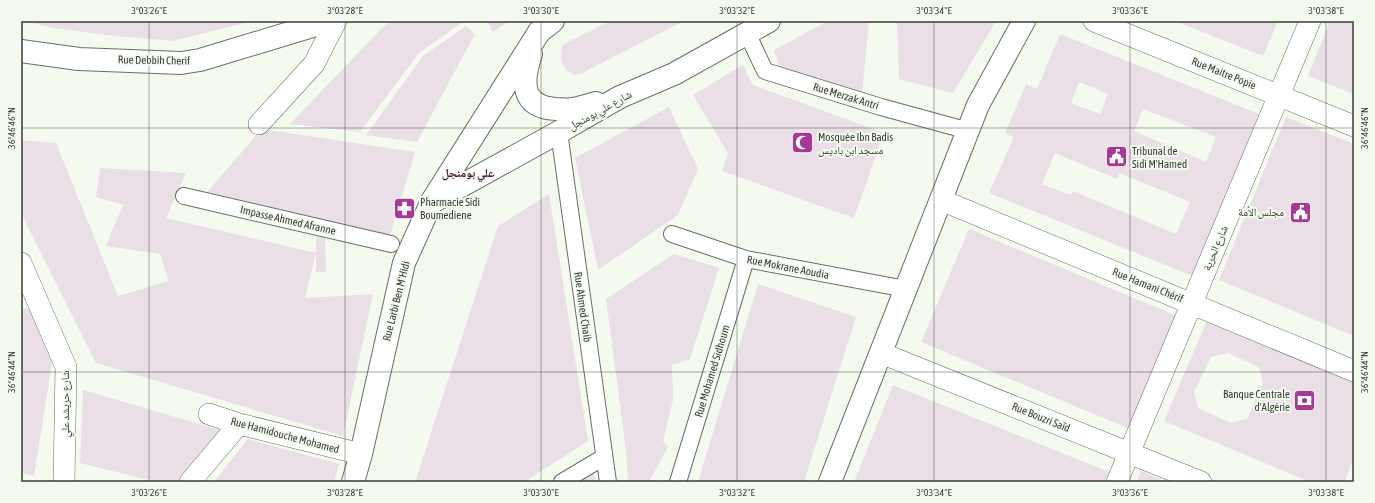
<svg xmlns="http://www.w3.org/2000/svg" width="1375" height="503" viewBox="0 0 1375 503" font-family="'Asap Condensed','Noto Naskh Arabic',sans-serif">
<style>
.building{fill:#eadee7;fill-rule:evenodd}
.lines{fill:none;stroke-linecap:round;stroke-linejoin:round}
.pedestrian-casing{stroke:#696f64;stroke-width:18}
.minor-casing{stroke:#696f64;stroke-width:22}
.tertiary-casing{stroke:#696f64;stroke-width:24}
.secondary-casing{stroke:#696f64;stroke-width:24}
.pedestrian{stroke:#fff;stroke-width:16}
.minor{stroke:#fff;stroke-width:21}
.tertiary{stroke:#fff;stroke-width:22}
.secondary{stroke:#fff;stroke-width:22}
.ticks{fill:none;stroke:#3a3d38;stroke-width:1;stroke-opacity:0.45}
.labels{text-anchor:middle;dominant-baseline:central;stroke-width:4;stroke-linejoin:round;paint-order:stroke}
.street-label{font-size:11px;fill:#3a3d38;stroke:#f4fbee}
.poi-label{font-size:11px;fill:#3a3d38;stroke:#f4fbee;text-anchor:start}
.neighbourhood-label{font-size:12px;font-weight:bold;fill:#4e1946;stroke:#f4fbee}
.neatline{fill:none;stroke:#3a3d38;stroke-width:1.5}
.ticks-label{font-size:10px;text-anchor:middle;fill:#3a3d38}
</style>
<rect width="100%" height="100%" fill="#f4fbee"/>
<path class="building" d="M24,21H253L173,41L116,36L53,28Z
M392,21H464L419,53L360,132L290,124L382,28Z
M487,21H509L493,32Z
M611,21H684L580,74L575,75L566,70L562,63L561,57L562,47L564,44Z
M828,21H869L862,95L780,67L774,50Z
M897,21H996L953,93L899,79Z
M1175,21H1278L1263,56Z
M1330,21H1354V94L1308,76Z
M466,26L475,34L417,142L366,135L423,56Z
M1060,34L1262,115L1195,277L989,193L1014,137L1005,133L1026,84L1037,89ZM1079,82L1108,94L1100,114L1071,103ZM1143,109L1216,137L1206,162L1134,131ZM1055,153L1117,179L1119,173L1190,202L1176,234L1073,191L1071,195L1042,184Z
M743,65L753,85L884,133L854,218L722,171L728,153L693,95Z
M669,107L698,169L678,215L598,270L575,158Z
M1286,117L1354,144V336L1219,280Z
M262,129L415,152L389,239L207,192Z
M21,140L56,143L118,296L169,281L160,254L106,246L123,205L96,197L100,168L186,173L166,218L316,253L305,298L373,294L343,436L96,363L21,213Z
M549,194L588,441L524,482H415L498,226Z
M969,229L1177,316L1130,429L921,342Z
M316,237H325L326,272H316Z
M674,254L719,268L690,359L672,365L673,400L663,441L668,447L649,482H628L626,451L606,299Z
M758,284L856,317L804,482H698Z
M21,308L33,310L53,357L34,476L21,473Z
M1209,316L1354,379V458L1344,482H1310L1164,421ZM1228,353L1259,367L1263,383L1248,418L1231,423L1198,408L1194,392L1211,357Z
M893,385L1109,472L1105,482H854Z
M83,390L223,431L186,482H157L80,463Z
M248,439L339,464L334,482H214Z
M593,471L596,482H575Z
M1141,471L1167,482H1137Z"/>
<g class="lines">
<defs>
<path id="pedestrian" d="M747,33L765,71L881,107L969,131
M559,132L608,482
M184,196L391,244
M672,234L746,259L906,289
M562,482L604,457
M678,482L746,259"/>
<path id="minor" d="M1094,21L1354,126
M259,124L314,64L336,21
M941,200L1354,371
M21,263L66,367L64,482
M881,353L1201,482
M209,414L239,424L361,454
M190,482L239,424
M1117,482L1310,21"/>
<path id="tertiary" d="M539,32L553,21
M21,51L79,59L181,63L200,60L329,21"/>
<path id="secondary" d="M531,54C522,81 520,107 556,109C561,109 567,110 572,109C580,108 588,105 596,103
M434,201L559,132L620,97L674,74L769,21
M353,482L361,454L404,263L432,201L539,32
M830,482L978,105L1024,21"/>
</defs>
<use href="#pedestrian" class="pedestrian-casing"/>
<use href="#minor" class="minor-casing"/>
<use href="#tertiary" class="tertiary-casing"/>
<use href="#secondary" class="secondary-casing"/>
<use href="#pedestrian" class="pedestrian"/>
<use href="#minor" class="minor"/>
<use href="#tertiary" class="tertiary"/>
<use href="#secondary" class="secondary"/>
</g>
<path class="ticks" d="M149,21V482M345,21V482M541,21V482M737,21V482M934,21V482M1130,21V482M1326,21V482M21,128H1354M21,372H1354"/>
<defs>
<symbol id="mosque-square" viewBox="-11 -11 22 22"><rect x="-9" y="-9" width="18" height="18" rx="4" fill="#a63896" stroke="#f4fbee"/><path d="M3.5-4.9A6 6 0 1 0 3.5 4.9A5 5 0 1 1 3.5-4.9Z" fill="#fff"/></symbol>
<symbol id="civic-square" viewBox="-11 -11 22 22"><rect x="-9" y="-9" width="18" height="18" rx="4" fill="#a63896" stroke="#f4fbee"/><path d="M-.6-6.5H3V-4.5H.6V-3L4-1V1h2V6H-6V1h2V-1L-.6-3ZM-1.2 2.5V6h2.4V2.5Z" fill="#fff"/></symbol>
<symbol id="pharmacy-square" viewBox="-11 -11 22 22"><rect x="-9" y="-9" width="18" height="18" rx="4" fill="#a63896" stroke="#f4fbee"/><path d="M-2-6h4v4h4v4h-4v4h-4v-4h-4v-4h4Z" fill="#fff"/></symbol>
<symbol id="bank-square" viewBox="-11 -11 22 22"><rect x="-9" y="-9" width="18" height="18" rx="4" fill="#a63896" stroke="#f4fbee"/><path d="M-6-4H6V4H-6ZM0-2.3a2.3 2.3 0 1 0 0 4.6a2.3 2.3 0 1 0 0-4.6Z" fill="#fff"/></symbol>
</defs>
<g fill-rule="evenodd">
<use href="#mosque-square" x="790" y="130" width="25" height="25"/>
<use href="#civic-square" x="1104" y="144" width="25" height="25"/>
<use href="#pharmacy-square" x="392" y="196" width="25" height="25"/>
<use href="#civic-square" x="1288" y="200" width="25" height="25"/>
<use href="#bank-square" x="1292" y="388" width="25" height="25"/>
</g>
<g class="labels">
<g class="street-label">
<text transform="translate(154 60) rotate(1)">Rue Debbih Cherif</text>
<text transform="translate(1224 73) rotate(22)">Rue Maitre Popie</text>
<text transform="translate(846 96) rotate(17)">Rue Merzak Antri</text>
<text transform="translate(600 110) rotate(-29)">شارع علي بومنجل</text>
<text transform="translate(288 220) rotate(13)">Impasse Ahmed Afranne</text>
<text transform="translate(1215 248) rotate(-67)">شارع الحرية</text>
<text transform="translate(788 267) rotate(11)">Rue Mokrane Aoudia</text>
<text transform="translate(1148 285) rotate(22)">Rue Hamani Chérif</text>
<text transform="translate(396 301) rotate(-76)">Rue Larbi Ben M'Hidi</text>
<text transform="translate(583 307) rotate(82)">Rue Ahmed Chaib</text>
<text transform="translate(712 371) rotate(-73)">Rue Mohamed Sidhoum</text>
<text transform="translate(65 404) rotate(-90)">شارع حريشد علي</text>
<text transform="translate(1041 417) rotate(22)">Rue Bouzri Saïd</text>
<text transform="translate(285 435) rotate(15)">Rue Hamidouche Mohamed</text>
</g>
<g class="poi-label">
<text x="818" y="137">Mosquée Ibn Badis<tspan x="818" dy="13">مسجد ابن باديس</tspan></text>
<text x="1132" y="151">Tribunal de<tspan x="1132" dy="13">Sidi M'Hamed</tspan></text>
<text x="420" y="202">Pharmacie Sidi<tspan x="420" dy="13">Boumediene</tspan></text>
<text x="1284" y="212" text-anchor="end">مجلس الأمة</text>
<text x="1290" y="394" text-anchor="end">Banque Centrale<tspan x="1290" dy="13">d'Algérie</tspan></text>
</g>
<g class="neighbourhood-label">
<text x="468" y="173">علي بومنجل</text>
</g>
</g>
<rect width="1375" height="503" fill="none" stroke="#f4fbee" stroke-width="44"/>
<rect x="22" y="22" width="1331" height="459" class="neatline"/>
<g class="ticks-label">
<text x="149" y="14">3°03'26"E</text>
<text x="345" y="14">3°03'28"E</text>
<text x="541" y="14">3°03'30"E</text>
<text x="737" y="14">3°03'32"E</text>
<text x="934" y="14">3°03'34"E</text>
<text x="1130" y="14">3°03'36"E</text>
<text x="1326" y="14">3°03'38"E</text>
<text transform="translate(11 128) rotate(-90)" y="4">36°46'46"N</text>
<text transform="translate(1364 128) rotate(-90)" y="4">36°46'46"N</text>
<text transform="translate(11 372) rotate(-90)" y="4">36°46'44"N</text>
<text transform="translate(1364 372) rotate(-90)" y="4">36°46'44"N</text>
<text x="149" y="496">3°03'26"E</text>
<text x="345" y="496">3°03'28"E</text>
<text x="541" y="496">3°03'30"E</text>
<text x="737" y="496">3°03'32"E</text>
<text x="934" y="496">3°03'34"E</text>
<text x="1130" y="496">3°03'36"E</text>
<text x="1326" y="496">3°03'38"E</text>
</g>
</svg>
